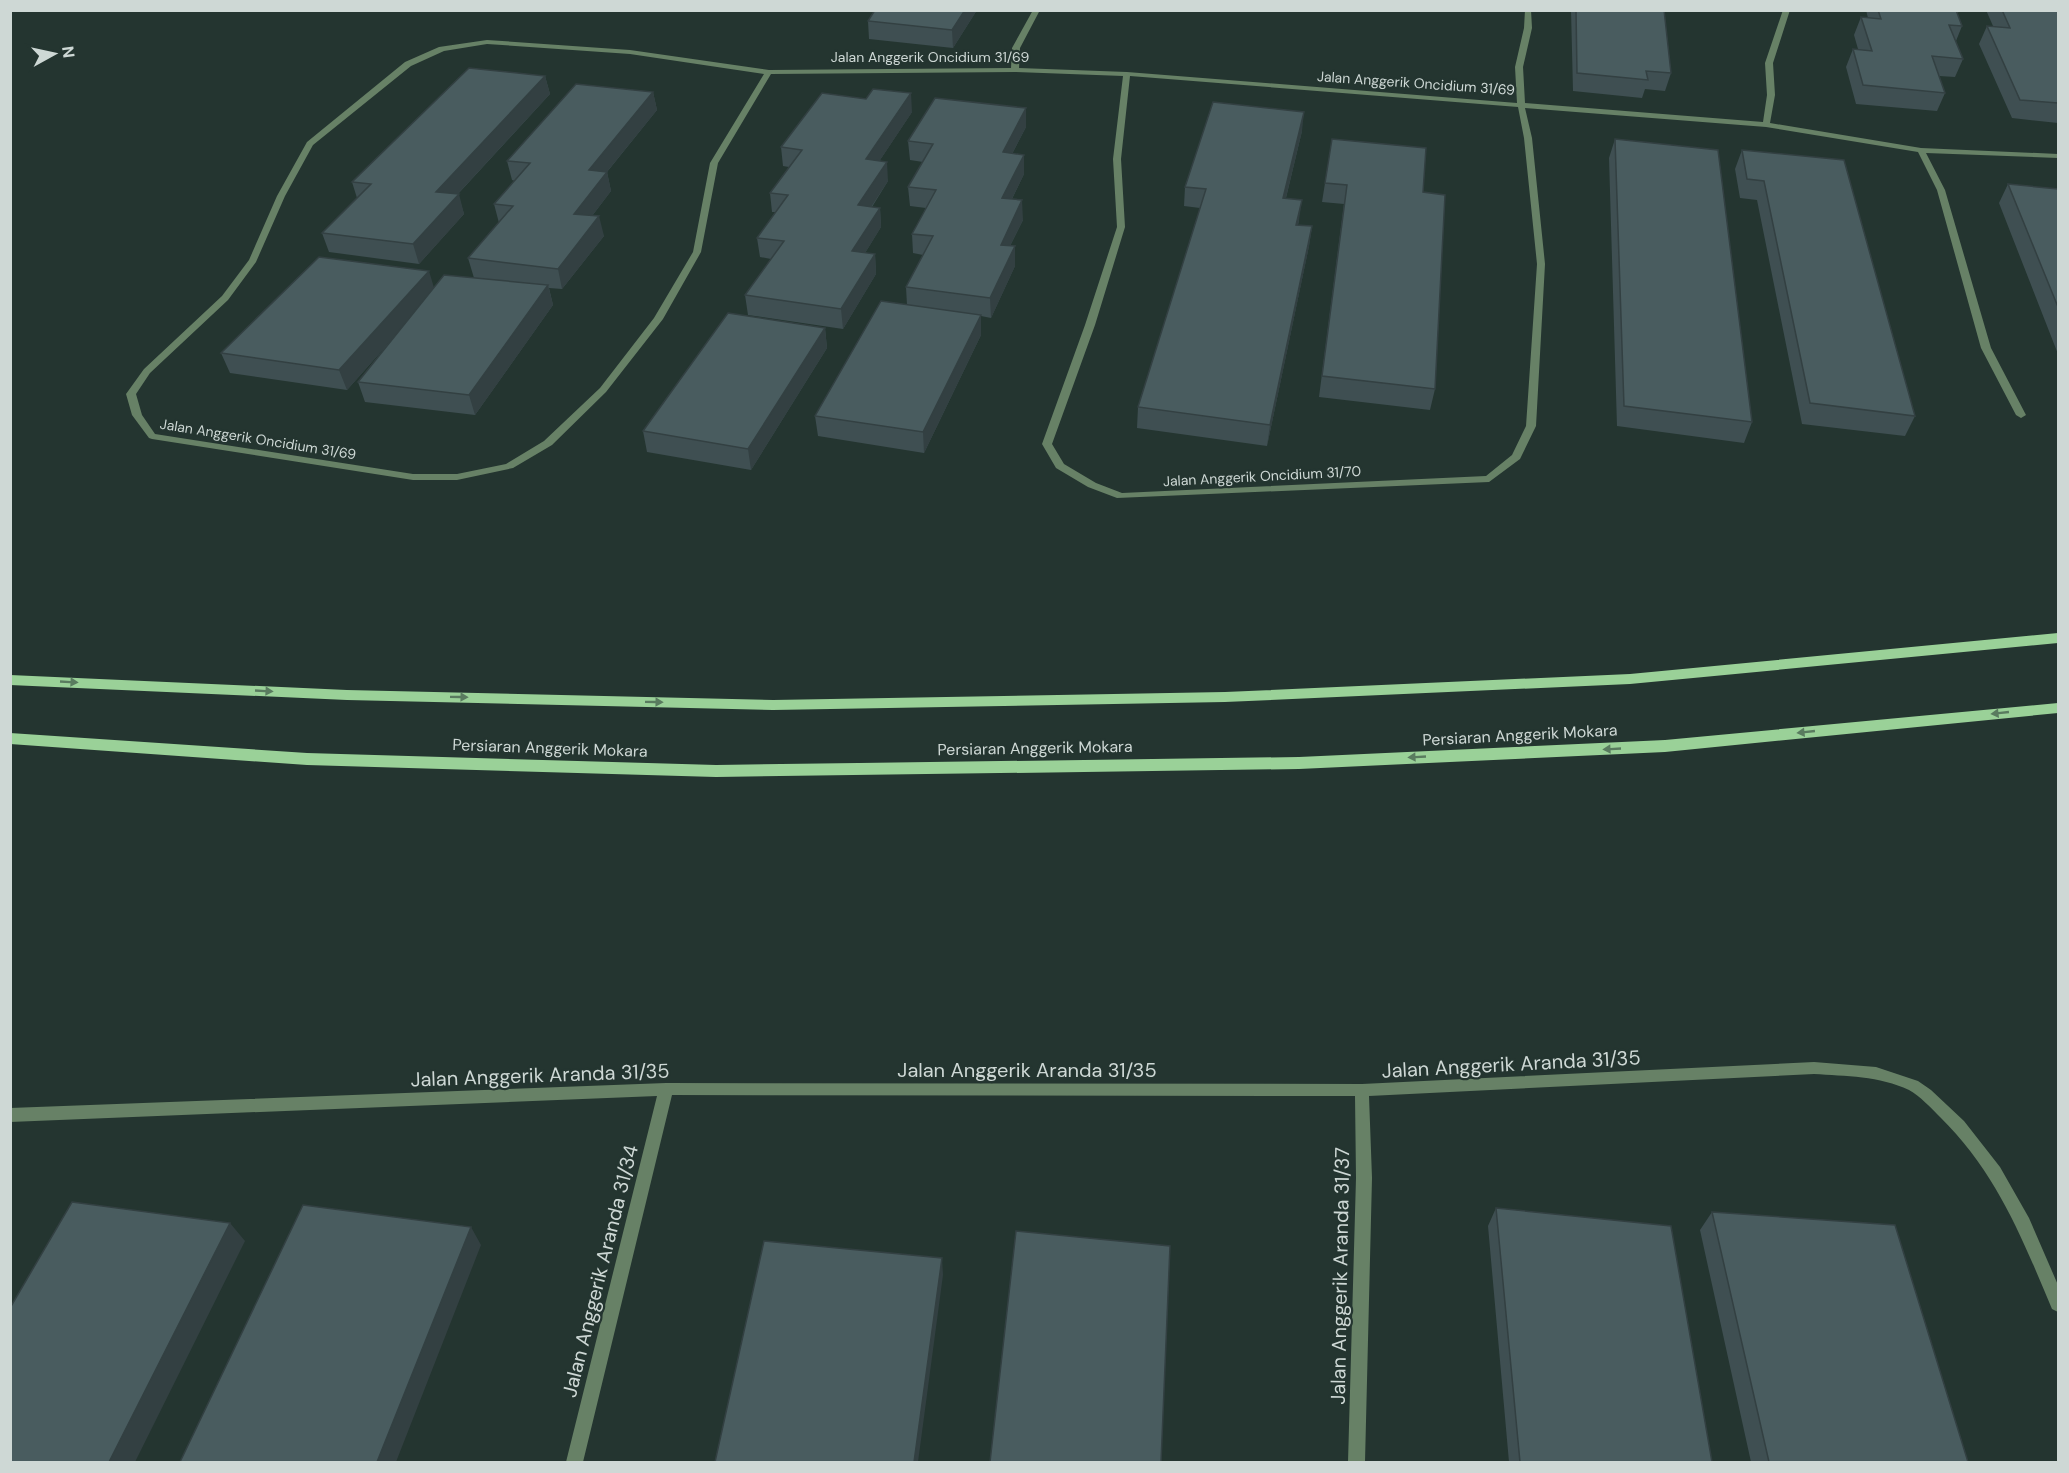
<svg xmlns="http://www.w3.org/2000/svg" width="2069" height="1473" viewBox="0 0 2069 1473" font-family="'DM Sans',sans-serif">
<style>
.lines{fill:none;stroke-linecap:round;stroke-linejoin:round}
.street{fill:#678166;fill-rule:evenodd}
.primary{fill:#9ad198;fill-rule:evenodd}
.wall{fill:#3f4f52}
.shaded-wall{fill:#334042}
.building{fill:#495c5f;stroke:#334042;stroke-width:1.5}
.oneway{fill:#597b5f}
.labels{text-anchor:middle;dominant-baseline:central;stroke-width:4.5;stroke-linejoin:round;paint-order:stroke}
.far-street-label{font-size:14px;fill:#ced8d5;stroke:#243530}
.street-label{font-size:16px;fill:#ced8d5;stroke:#243530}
.near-street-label{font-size:20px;fill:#ced8d5;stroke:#243530}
</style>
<rect width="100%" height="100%" fill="#243530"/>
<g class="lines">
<path class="street" d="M1033,10H1040L1020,48L1019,68L1127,72L1517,103L1515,67L1524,28L1525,10H1531L1532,28L1523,67L1525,103L1763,122L1767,95L1765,63L1783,10H1790L1773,63L1775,95L1770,123L1921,148L2058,154V158L1926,153L1945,190L1991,348L2026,415L2021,418L2016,415L1981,348L1937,190L1918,152L1766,127L1525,108L1532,138L1545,264L1536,426L1520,459L1489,482L1117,498L1088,487L1056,468L1042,444L1085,325L1117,227L1113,159L1123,76L1015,72L771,74L718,163L701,252L663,319L606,392L552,445L513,468L457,480H413L152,439L149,438L132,415L126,394L144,369L222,296L249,260L277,196L307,142L405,62L439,47L487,40L630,50L769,70L1011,68L1012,48ZM487,44L630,54L764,74L710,163L693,252L654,318L600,388L544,441L506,464L457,474H413L155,434L142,415L136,394L150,373L228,300L256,262L285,196L313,145L411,66L444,51ZM1130,76L1518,107L1524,138L1537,264L1526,426L1512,455L1486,476L1122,493L1096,483L1064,464L1052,444L1095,325L1125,227L1121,159Z
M1814,1062L1876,1067L1918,1081L1931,1090L1964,1121L2000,1167L2029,1218L2058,1285V1312L2052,1309C2022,1238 1997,1173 1940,1117C1931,1108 1920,1096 1909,1090C1880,1076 1845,1076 1814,1074L1369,1096L1372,1178L1365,1462H1348L1356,1178L1355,1096L672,1095L583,1462H566L657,1096L10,1122V1108L666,1083L1362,1084Z"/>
<path class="primary" d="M2058,633V643L1630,684L1225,702L773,710L347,700L10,685V675L347,690L773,700L1225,692L1630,674Z
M2058,703V713L1665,752L1299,769L716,777L307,765L10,744V733L307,753L716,765L1299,757L1665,740Z"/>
</g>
<path class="wall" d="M875,10H977L953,48L869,39L868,21Z
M1571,10H1664L1671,73L1665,91L1645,89L1642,98L1573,91Z
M1866,10H1959L1958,13L1956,12L1962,26L1956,41L1963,59L1955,77L1939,76L1945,93L1937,111L1856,104L1846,67L1853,49H1858L1854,35L1861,17L1868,18Z
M1986,10H2058V123L2012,118L1979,44L1987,26H1993Z
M545,76L550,94L458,194L464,214L419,264L329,252L322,233L357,198L352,182Z
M653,92L657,110L607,172L611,191L592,216L604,236L562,289L549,288L553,305L475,415L365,402L358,382L386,346L347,390L230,373L221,353L434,287L474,278L468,258L499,223L494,204L515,181L512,180L507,161Z
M1026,108V127L1012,154L1024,155V174L1012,199L1023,220L1010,246L1015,266L991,318L981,316V335L924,453L818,436L815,416L907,305L906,287L923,255L913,253L912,234L926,208L910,206L908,187L923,162L910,160L908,141Z
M912,112L880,160L888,181L872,207L880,208L881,227L865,253L875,254L876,274L843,329L748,315L745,295L771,259L760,257L757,238L776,212H772L770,193L789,167L783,166L781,147Z
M1302,131L1286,198L1299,220L1298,225L1312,226L1309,246L1267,446L1137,428L1138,407L1200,208L1184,206L1185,187Z
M1332,139L1423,192L1435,389L1430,410L1319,397L1344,204L1322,202Z
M1615,139L1752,422L1744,443L1617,426L1609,158Z
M1742,150L1844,160L1915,416L1905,436L1802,424L1757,200L1740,198L1735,169Z
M2008,184L2058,189V354L1999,203Z
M825,328L827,348L751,470L647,452L643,431Z
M1496,1208L1712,1462H1509L1488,1226Z
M1712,1212L1968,1462H1751L1700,1230Z"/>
<path class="shaded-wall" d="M965,10H977L953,48L952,30Z
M545,76L550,94L442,211L436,192Z
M653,92L657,110L593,189L589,170Z
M911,93L912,112L868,178L866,159Z
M1026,108V127L1003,171V152Z
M1304,112L1302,131L1281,218L1283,198Z
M1024,155V174L1003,217L1002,198Z
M887,162L888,181L860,224L858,205Z
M607,172L611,191L579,233L574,214Z
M459,194L464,214L419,264L413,244Z
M1022,200L1023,220L1001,264V245Z
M1302,200L1299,220L1294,244L1296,225Z
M880,208L881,227L854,271L852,251Z
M599,216L604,236L562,289L558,269Z
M1312,226L1309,246L1267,446L1270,425Z
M1015,246V266L991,318L990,298Z
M875,254L876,274L843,329L841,309Z
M429,271L435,291L347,390L339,370Z
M548,285L553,305L475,415L469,395Z
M981,315V335L924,453L923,432Z
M825,328L827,348L751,470L748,449Z
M230,1223L245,1241L135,1462H109Z
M471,1227L481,1245L396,1462H377Z
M942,1258L943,1275L918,1462H914Z"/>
<path class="building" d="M875,10H965L952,30L868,21Z
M1576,10H1664L1671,73L1646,71L1648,80L1577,73Z
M1878,10H1956L1962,26L1949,25L1963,59L1932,56L1945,93L1863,85L1853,49L1872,51L1861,17L1881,19Z
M2002,10H2058V103L2020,100L1987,26L2010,28Z
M469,68L545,76L436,192L459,194L413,244L322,233L371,184L352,182Z
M576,84L653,92L589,170L607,172L574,214L599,216L558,269L468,258L513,206L494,204L530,163L507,161Z
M873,89L911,93L866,159L887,162L858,205L880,208L852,251L875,254L841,309L745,295L784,241L757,238L788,195L770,193L802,150L781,147L822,93L866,99Z
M935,98L1026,108L1003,152L1024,155L1002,198L1022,200L1001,245L1015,246L990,298L906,287L933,236L912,234L936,190L908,187L933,144L908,141Z
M1213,102L1304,112L1283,198L1302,200L1296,225L1312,226L1270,425L1138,407L1206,189L1185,187Z
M1332,139L1426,148L1423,192L1445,195L1435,389L1322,376L1347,185L1325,183Z
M1615,139L1718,150L1752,422L1624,406Z
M1742,150L1844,160L1915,416L1810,403L1764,181L1747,179Z
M2008,184L2058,189V307Z
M319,257L429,271L339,370L221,353Z
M444,275L548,285L469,395L358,382Z
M881,301L981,315L923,432L815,416Z
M728,313L825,328L748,449L643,431Z
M72,1202L230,1223L109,1462H10V1308Z
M303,1205L471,1227L377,1462H180Z
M1496,1208L1671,1226L1712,1462H1520Z
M1712,1212L1895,1225L1968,1462H1769Z
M1016,1231L1170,1246L1161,1462H990Z
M764,1241L942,1258L914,1462H715Z"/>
<defs><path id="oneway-solid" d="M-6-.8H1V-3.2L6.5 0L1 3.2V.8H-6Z" transform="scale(1.5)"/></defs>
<g class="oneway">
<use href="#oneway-solid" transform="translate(69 682) rotate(3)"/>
<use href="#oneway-solid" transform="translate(264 691) rotate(3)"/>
<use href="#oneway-solid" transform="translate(459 697) rotate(1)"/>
<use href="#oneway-solid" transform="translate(654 702) rotate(1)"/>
<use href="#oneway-solid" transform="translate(2000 713) rotate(174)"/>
<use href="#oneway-solid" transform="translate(1806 732) rotate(174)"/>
<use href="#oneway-solid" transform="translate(1612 749) rotate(177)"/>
<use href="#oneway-solid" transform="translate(1417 757) rotate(177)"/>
</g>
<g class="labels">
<g class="far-street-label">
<text x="930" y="57">Jalan Anggerik Oncidium 31/69</text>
<text transform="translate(1416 83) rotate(4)">Jalan Anggerik Oncidium 31/69</text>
<text transform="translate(258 439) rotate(9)">Jalan Anggerik Oncidium 31/69</text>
<text transform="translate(1262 476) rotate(-3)">Jalan Anggerik Oncidium 31/70</text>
</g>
<g class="street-label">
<text transform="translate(1520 735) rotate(-3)">Persiaran Anggerik Mokara</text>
<text transform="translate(550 748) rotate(2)">Persiaran Anggerik Mokara</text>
<text transform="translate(1035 748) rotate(-1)">Persiaran Anggerik Mokara</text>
</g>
<g class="near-street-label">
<text transform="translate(1511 1064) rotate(-3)">Jalan Anggerik Aranda 31/35</text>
<text x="1027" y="1070">Jalan Anggerik Aranda 31/35</text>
<text transform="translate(540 1075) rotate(-2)">Jalan Anggerik Aranda 31/35</text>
<text transform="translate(600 1271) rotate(-76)">Jalan Anggerik Aranda 31/34</text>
<text transform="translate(1340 1276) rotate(-89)">Jalan Anggerik Aranda 31/37</text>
</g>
</g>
<rect width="2069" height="1473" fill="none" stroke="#ced8d5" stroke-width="24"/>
<g transform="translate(54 54) rotate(82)" stroke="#243530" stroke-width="4.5" paint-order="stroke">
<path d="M0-4.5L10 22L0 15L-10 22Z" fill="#ced8d5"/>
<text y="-9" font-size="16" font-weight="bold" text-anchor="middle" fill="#ced8d5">N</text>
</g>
</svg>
